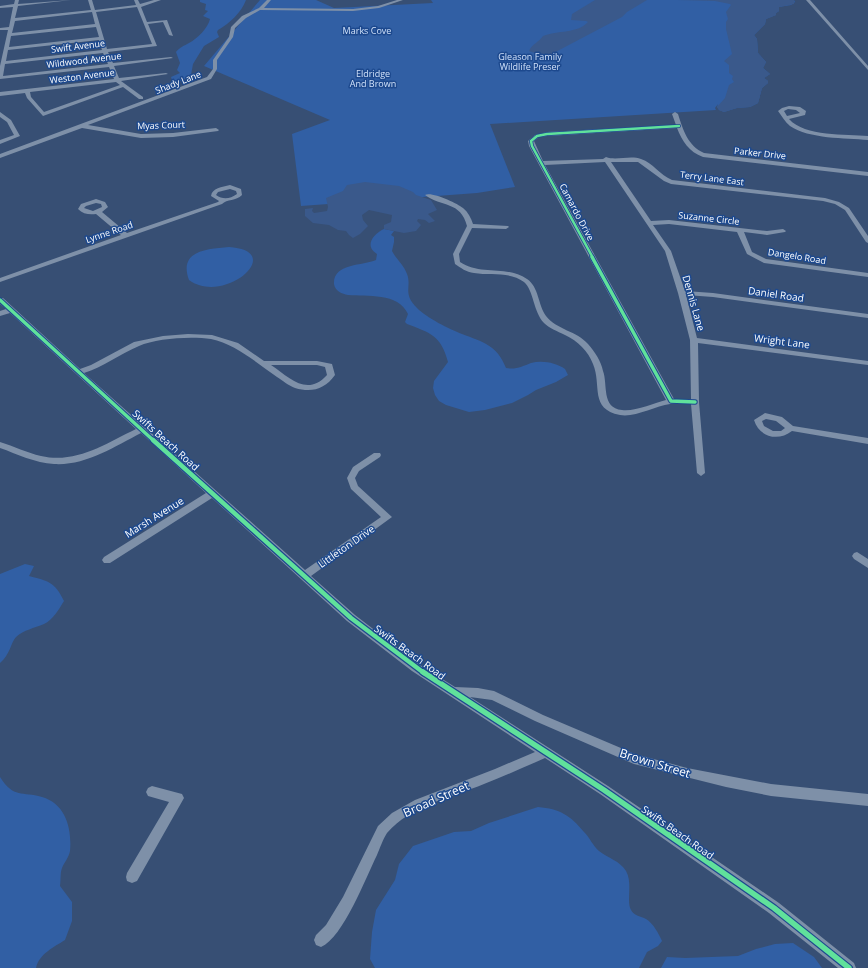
<svg xmlns="http://www.w3.org/2000/svg" width="868" height="968" viewBox="0 0 868 968" font-family="'Open Sans',sans-serif">
<style>
.green{fill:#315fa4}
.water{fill:#3a598b}
.lines{fill:none;stroke-linecap:round;stroke-linejoin:round}
.minor{fill:#7e90a8;fill-rule:evenodd}
.cycleway-far3-casing{stroke:#1d498e;stroke-width:4}
.cycleway-far2-casing{stroke:#1d498e;stroke-width:5.5}
.cycleway-far1-casing{stroke:#1d498e;stroke-width:7}
.cycleway-casing{stroke:#1d498e;stroke-width:8}
.cycleway-far3{stroke:#60e19b;stroke-width:2.5}
.cycleway-far2{stroke:#60e19b;stroke-width:3.5}
.cycleway-far1{stroke:#60e19b;stroke-width:4.5}
.cycleway{stroke:#60e19b;stroke-width:5.5}
.labels{text-anchor:middle;dominant-baseline:central;stroke-width:3;stroke-linejoin:round;paint-order:stroke}
.far-park-label{font-size:9px;fill:#d0e1fa;stroke:#1d498e}
.far-street-label{font-size:9px;fill:#fff;stroke:#1d498e}
.street-label{font-size:10px;fill:#fff;stroke:#1d498e}
.near-street-label{font-size:12px;fill:#fff;stroke:#1d498e}
</style>
<rect width="100%" height="100%" fill="#374f74"/>
<path class="green" d="M200,0H246C241,13 230,23 218,30L217,32L219,37L204,46L193,64L191,75C184,80 180,83 172,80L171,77L180,73L177,70L180,63L176,52C180,47 184,46 189,43C197,39 208,28 210,19L203,16L208,11L205,10L206,4L200,2Z
M260,0H316L334,8L433,3L431,0H794L795,2L791,5L779,7V11L776,13V15L766,19L765,24L754,35L757,39L758,53L766,62L763,68L770,74L764,78L768,81V83L762,88L758,103L750,107L737,108L724,112L719,110L717,107L718,104L715,108L716,110L490,124L515,187L477,193L301,206L292,134L330,120L204,66Z
M384,229L394,231L391,235L394,237V242L392,251C396,259 404,265 407,274C412,287 402,293 417,308C427,318 449,329 462,334C483,342 497,345 506,368C516,370 523,366 531,363C543,360 556,363 565,369L568,375L556,382L536,390L528,395L512,403L485,410L469,412L446,405L439,401L435,395L433,388L434,381L448,362C441,335 430,333 407,324L405,322L408,314C398,292 367,297 348,295C342,294 335,291 334,284C333,263 363,266 376,260L377,254C364,246 373,234 384,229Z
M229,247C288,251 224,306 189,280C178,250 208,249 229,247Z
M25,564L34,566L29,576C48,581 55,582 64,601C59,609 53,620 44,624C34,628 24,630 16,637C11,642 10,655 0,663V574Z
M0,777C14,799 22,791 42,797C66,804 72,829 70,851C69,857 64,863 62,868C60,873 61,880 60,886L72,902V921L65,940C54,947 39,954 36,968H0Z
M538,807C560,809 570,815 584,832C590,838 593,846 599,851C608,858 620,861 626,871C633,883 626,902 631,910C634,916 641,916 646,919C653,923 659,934 662,941L658,946L647,952L639,968H375L370,959L372,932L376,910L395,880L399,864L413,846L454,832L471,831L489,823Z
M793,943L814,957L822,968H661L667,957L685,958L738,956L756,949L775,944Z"/>
<path class="water" d="M595,0H647L627,12L622,17L546,57L529,51C532,44 539,42 543,36C558,30 577,34 588,22L586,21L571,20L572,14Z
M677,0H794V4L779,7V11L776,13V15L766,19L765,24L754,35L757,39L758,53L766,62L763,68L770,74L764,78L768,81V83L762,88L758,103L750,107L737,108L724,112L719,110L717,107L725,98L729,85L734,82L732,79L733,76L729,73V65L724,61L732,54L726,29V22L728,19L726,12L731,5L730,4L715,1Z
M365,182L399,186L413,192L416,195L431,200L437,210L428,214L435,221L429,223L425,220L418,219L417,221L421,225L416,231L404,233L384,229V225L391,222L392,215L369,210L362,215L363,220L368,226L360,234L353,238L349,235L346,231L338,230L329,225L313,223L305,216V209L313,208L312,211L314,213L327,211L328,207L326,198L343,191L347,185Z"/>
<g class="lines">
<path class="minor" d="M15,0H19L18,4L71,0L18,6L15,18L91,10L88,0H92L95,10L136,5L134,0H138L140,4L154,0H161L141,7L147,22L167,20L173,36L169,35L163,22L148,24L157,46L108,52L113,63L171,57L173,58L114,66L119,78L166,73L168,74L121,81L143,97V99H139L123,87L43,116L27,98L25,93L0,96V92L114,79L109,67L0,79V66L8,30H0V28L9,27L13,7L0,8V6L14,4ZM137,7L152,44L107,49L96,12ZM92,12L95,24L12,33L15,21ZM96,27L99,37L9,47L11,36ZM99,40L102,50L6,61L8,50ZM103,53L108,64L3,76L5,64ZM116,82L120,85L44,112L31,97L30,92Z
M267,0H271L264,8L353,9L378,6L397,0H403L379,8L353,11L260,10L246,18L235,28L233,37L217,60V69L211,79L88,125L141,134L173,133L216,128L219,130L218,131L173,137L141,138L82,128L0,158V154L207,77L213,69V60L229,37L231,27L242,16L259,8Z
M806,0H810L868,66V70Z
M789,106L800,107L806,111L805,115L789,119C805,137 846,134 868,136V140C845,138 809,139 790,126C785,122 782,116 778,111L782,108ZM788,109L796,110L800,113L787,116L784,111Z
M0,112L11,120L20,136L0,144V140L14,135L7,122L0,117Z
M675,112L678,114C683,130 688,146 704,153L868,172V176L703,157C689,152 682,141 677,128L547,136L539,137L534,141L543,161L603,159L606,157C616,161 630,155 641,159C653,163 660,175 672,180L825,198L839,202L849,208L868,236V243L866,242L845,210L835,204L823,201L671,184L664,181L638,162H611L651,221L669,220L767,231L783,229L786,231L785,232L767,235L744,232L752,252L766,259L868,273V277L764,263L747,254L737,232L669,224L653,225L671,251L685,291L713,293L868,314V318L713,297L686,295L697,338L868,361V365L698,343L699,402L705,473L701,476L697,473L691,404C684,404 677,403 670,404C655,406 634,418 620,415C589,409 602,385 593,364C588,351 578,341 565,335C557,331 549,328 544,323C533,311 534,291 524,282C510,271 490,276 474,273C466,272 461,268 455,264L453,254L467,226C461,201 441,207 425,195C431,191 457,203 463,208C468,212 471,218 473,224L508,226L509,227L506,229L472,228L459,254L460,262C481,276 507,265 527,279C539,287 538,305 546,316C557,330 577,331 588,344C595,352 601,361 603,371C608,384 601,408 622,410C634,412 654,403 666,400L529,146L528,141L535,135L547,132L676,125L672,114ZM605,162L665,251L678,293L690,340L691,399H674L545,165Z
M230,185L241,189L242,195C236,201 227,199 222,204L0,282V278L121,235L96,214C89,215 83,214 78,209L81,204L96,199L105,202L108,207L102,212L127,233L218,202L219,201L211,196C212,188 222,187 230,185ZM230,189L236,191L237,194C230,199 223,200 216,195L218,192ZM96,203L101,204L102,207L93,211L84,208L86,206Z
M0,298H3L80,369L91,365L134,342L163,336L188,334L212,335L238,343L264,361H317L332,364L335,375C325,389 312,393 295,388C289,386 282,380 277,377C257,363 235,344 211,339C192,336 156,338 139,346C120,354 103,367 84,373L305,570L381,517L351,489L347,478L353,467L374,453H380L381,455L380,457L359,471L355,478L358,486L392,517L311,576L355,615L420,665L455,687L478,688L494,691L543,715L635,754L687,768L771,784L868,794V806L771,796L726,787L634,764L535,721L492,700L470,697L608,786L779,903L854,963L856,968H838L769,913L600,794L545,758C525,767 504,776 484,784C452,797 410,806 387,833C383,839 380,848 377,855C366,877 343,938 321,947L316,945L314,940L316,935L326,925L343,897L378,826L392,813L415,800L495,769L535,752L412,671L347,621L212,498L110,563H104L102,560L104,557L206,493L141,433C114,447 85,466 54,464C35,463 17,454 0,448V442C14,446 27,453 41,456C76,464 105,444 136,429L10,313L0,316V311L6,309L0,304ZM271,365H317L325,367L327,375C307,397 290,378 271,365Z
M765,413L782,417L793,426L868,438V444L792,431C778,442 759,437 754,420ZM766,419L776,421L785,428L781,431H773L764,426L762,421Z
M857,552L868,559V568L854,559L852,556L854,553Z
M152,786L182,794L184,798L137,881L132,883L127,881L126,877L127,873L169,802L148,796L146,792L148,788Z"/>
<defs>
<path id="cycleway-far3" d="M593,258L532,146L531,141L537,136L547,134L679,126"/>
<path id="cycleway-far2" d="M592,257L671,401L695,402
M0,300L154,441"/>
<path id="cycleway-far1" d="M153,440L351,618L424,673"/>
<path id="cycleway" d="M423,672L604,790L774,908L849,968"/>
</defs>
<use href="#cycleway-far3" class="cycleway-far3-casing"/>
<use href="#cycleway-far2" class="cycleway-far2-casing"/>
<use href="#cycleway-far1" class="cycleway-far1-casing"/>
<use href="#cycleway" class="cycleway-casing"/>
<use href="#cycleway-far3" class="cycleway-far3"/>
<use href="#cycleway-far2" class="cycleway-far2"/>
<use href="#cycleway-far1" class="cycleway-far1"/>
<use href="#cycleway" class="cycleway"/>
</g>
<g class="labels">
<g class="far-park-label">
<text x="367" y="30">Marks Cove</text>
<text x="530" y="56">Gleason Family<tspan x="530" dy="10">Wildlife Preser</tspan></text>
<text x="373" y="73">Eldridge<tspan x="373" dy="10">And Brown</tspan></text>
</g>
<g class="far-street-label">
<text transform="translate(78 46) rotate(-7)">Swift Avenue</text>
<text transform="translate(84 60) rotate(-7)">Wildwood Avenue</text>
<text transform="translate(82 76) rotate(-7)">Weston Avenue</text>
<text transform="translate(178 82) rotate(-21)">Shady Lane</text>
<text transform="translate(161 125) rotate(-2)">Myas Court</text>
<text transform="translate(760 153) rotate(6)">Parker Drive</text>
<text transform="translate(712 178) rotate(7)">Terry Lane East</text>
<text transform="translate(577 212) rotate(62)">Camardo Drive</text>
<text transform="translate(709 218) rotate(6)">Suzanne Circle</text>
<text transform="translate(109 232) rotate(-19)">Lynne Road</text>
<text transform="translate(797 256) rotate(9)">Dangelo Road</text>
</g>
<g class="street-label">
<text transform="translate(776 294) rotate(8)">Daniel Road</text>
<text transform="translate(694 303) rotate(74)">Dennis Lane</text>
<text transform="translate(782 341) rotate(7)">Wright Lane</text>
<text transform="translate(166 440) rotate(42)">Swifts Beach Road</text>
<text transform="translate(154 517) rotate(-32)">Marsh Avenue</text>
<text transform="translate(346 546) rotate(-35)">Littleton Drive</text>
<text transform="translate(410 652) rotate(36)">Swifts Beach Road</text>
<text transform="translate(678 832) rotate(35)">Swifts Beach Road</text>
</g>
<g class="near-street-label">
<text transform="translate(655 763) rotate(17)">Brown Street</text>
<text transform="translate(436 799) rotate(-24)">Broad Street</text>
</g>
</g>
</svg>
